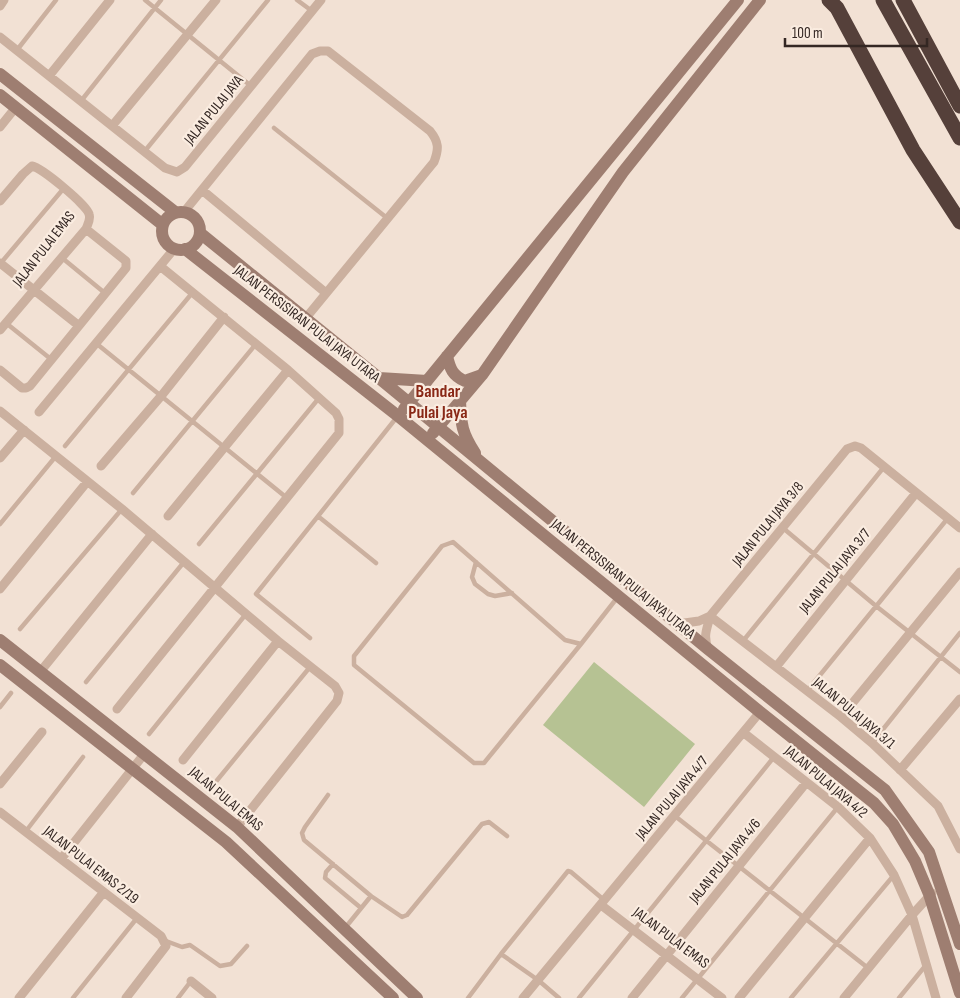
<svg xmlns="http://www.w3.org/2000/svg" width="960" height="998" viewBox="0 0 960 998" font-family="'Sofia Sans Condensed',sans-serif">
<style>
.green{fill:#b6c293}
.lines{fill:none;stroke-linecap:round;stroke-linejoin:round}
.lane{stroke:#cbb09f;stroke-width:4.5}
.street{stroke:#cbb09f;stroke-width:9}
.secondary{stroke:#9e7e71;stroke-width:12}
.highway{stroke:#55403a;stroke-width:15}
.labels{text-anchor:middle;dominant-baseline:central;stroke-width:4.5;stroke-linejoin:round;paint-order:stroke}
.street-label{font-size:15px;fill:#342723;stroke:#faece0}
.quarter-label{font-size:18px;font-weight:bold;fill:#892816;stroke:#faece0}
</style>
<rect width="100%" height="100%" fill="#f2e1d4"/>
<path class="green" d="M594,662L695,744L644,807L543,725Z"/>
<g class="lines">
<path class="lane" d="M145,0L251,86
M297,0L312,11
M17,50L56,0
M81,101L161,0
M274,128L387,218
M144,152L268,0
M61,257L106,294
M0,264L64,188
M6,323L52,360
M97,344L287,498
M65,446L193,292
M133,493L256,344
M319,517L376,563
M0,524L56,456
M783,528L876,606L960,672
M199,544L319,398
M476,562L472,577L475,584L488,594L495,596L512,593
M20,629L122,509
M310,638L256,594L397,417
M743,641L884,467
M581,644L484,763H474L354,665V656L442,546L453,542L565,640L581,644L617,598
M86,682L184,562
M807,691L948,518
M0,707L11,693
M149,734L246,614
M872,743L960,633
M214,784L310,667
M328,795L305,827L302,833L304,840L371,896
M675,816L868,968
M26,831L83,757
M333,864L326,872L325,878L361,908
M345,928L371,896L402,917L407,915L482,824L489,822L507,836
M166,941L182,947L190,945L220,966L231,964L247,946
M501,954L538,980L559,998
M73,998L137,918
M178,998L191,981
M468,998L501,954L568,871L571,872L604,900
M579,998L774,757
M682,998L838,807
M791,998L894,875
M899,998L926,965"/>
<path class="street" d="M0,6L4,0
M0,37L165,168L177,172L185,167L321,0
M49,76L110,0
M112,126L216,0
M0,127L16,107
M202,190L326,293
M0,201L23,174L32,166C42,168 87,205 89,214C91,219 88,224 86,229L0,330
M184,212L312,54L320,51H328L430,131C439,142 439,149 434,162L305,319
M0,263L78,325
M0,370L22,388H26L30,386L126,268V261L86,229
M0,411L122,509L278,641L335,686L339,693L337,701L237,827
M39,412L174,249
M0,458L24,430
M101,466L162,395L224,317
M168,516L288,370
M0,589L87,482
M710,616L841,717L872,743L938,806L960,849
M677,624L699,621L710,616
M708,649C703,634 707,630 710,616L847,449L855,446L861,448L960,528
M776,667L916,493
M40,672L152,534
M117,709L339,433V419L336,413L288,370L160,266
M841,717L960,572
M744,733L838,807L870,838L894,875L912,915L936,998
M183,760L278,641
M900,770L960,699
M0,784L42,732
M0,812L161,936L166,946L126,998
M61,859L145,753
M601,905L722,998
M191,981L212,998
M19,998L103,893
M523,998L760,712
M632,998L806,783
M739,998L870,838
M844,998L912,915L932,893"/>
<path class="secondary" d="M0,74L175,212
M0,95L163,225
M162 231a19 19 0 1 1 38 0a19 19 0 1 1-38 0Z
M200,233L379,378L708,649L885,790L929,852L960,944
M185,249L398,416L760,712L874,803L893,824L915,861L929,894L960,993
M447,356C450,369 453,376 465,381L482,375
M379,378L427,381
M460,401C461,425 462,433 475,453
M404,409L738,0
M433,433L482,375L623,172L760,0
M0,640L237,827L417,998
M0,665L226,842L393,998"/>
<path class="highway" d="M829,0L837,8L913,150L960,222
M883,0L960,138
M903,0L960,106"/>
</g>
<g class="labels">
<g class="street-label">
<text transform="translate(214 110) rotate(-51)">JALAN PULAI JAYA</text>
<text transform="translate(44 249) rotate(-52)">JALAN PULAI EMAS</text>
<text transform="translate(307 324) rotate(38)">JALAN PERSISIRAN PULAI JAYA UTARA</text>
<text transform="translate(768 524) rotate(-51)">JALAN PULAI JAYA 3/8</text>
<text transform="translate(835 571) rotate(-51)">JALAN PULAI JAYA 3/7</text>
<text transform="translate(623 579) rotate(39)">JALAN PERSISIRAN PULAI JAYA UTARA</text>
<text transform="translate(854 713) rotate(40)">JALAN PULAI JAYA 3/1</text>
<text transform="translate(826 782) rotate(40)">JALAN PULAI JAYA 4/2</text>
<text transform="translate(672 798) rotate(-50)">JALAN PULAI JAYA 4/7</text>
<text transform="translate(226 799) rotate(40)">JALAN PULAI EMAS</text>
<text transform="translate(725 861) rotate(-51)">JALAN PULAI JAYA 4/6</text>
<text transform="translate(91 865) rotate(38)">JALAN PULAI EMAS 2/19</text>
<text transform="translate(671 938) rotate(37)">JALAN PULAI EMAS</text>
</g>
<g class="quarter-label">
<text x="438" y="391">Bandar<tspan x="438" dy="21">Pulai Jaya</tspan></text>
</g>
</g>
<path d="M785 38v8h142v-8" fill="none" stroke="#342723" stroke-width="2.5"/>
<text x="792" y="38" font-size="15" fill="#342723" stroke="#faece0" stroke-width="4" paint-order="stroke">100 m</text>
</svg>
